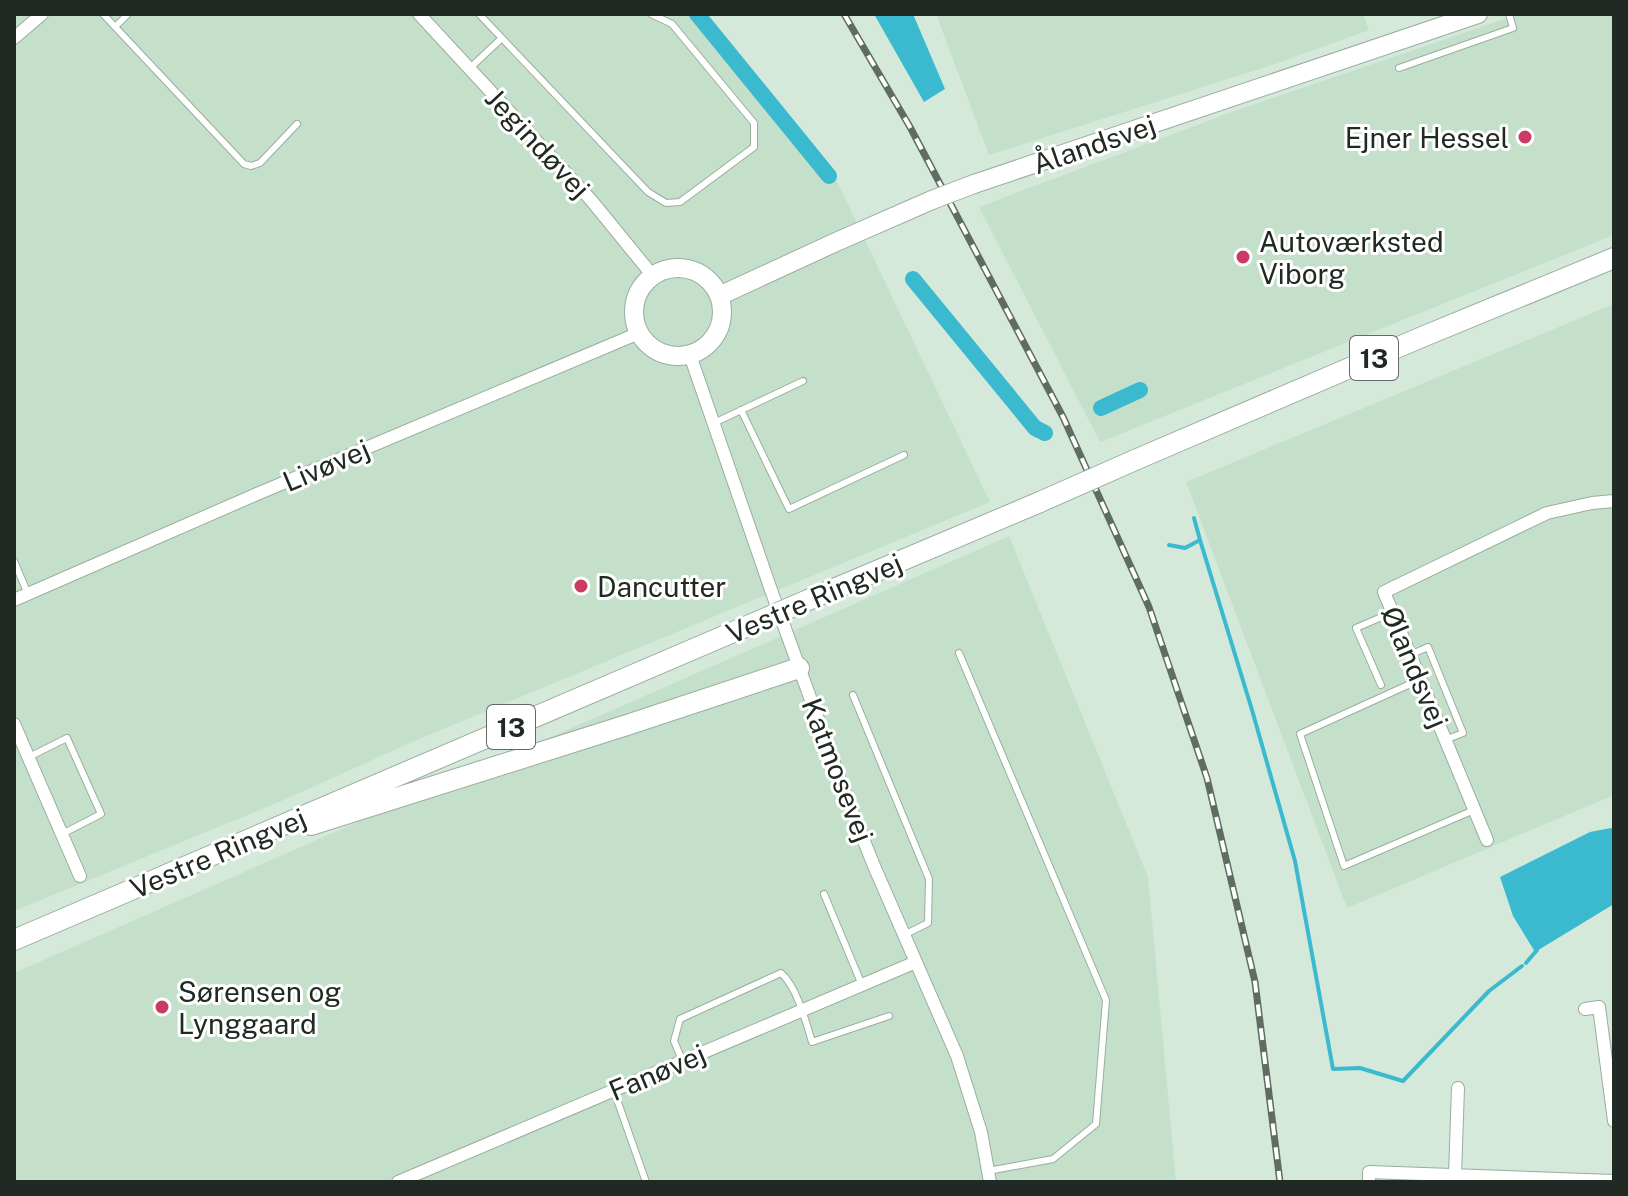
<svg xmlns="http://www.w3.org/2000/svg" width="1628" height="1196" viewBox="0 0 1628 1196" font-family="'Public Sans',sans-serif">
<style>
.built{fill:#c4e0cb}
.water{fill:#3bb9cf}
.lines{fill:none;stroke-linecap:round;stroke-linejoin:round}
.stream{stroke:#3bb9cf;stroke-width:4}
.canal{stroke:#3bb9cf;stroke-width:16}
.lane-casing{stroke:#99ad9e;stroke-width:8}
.street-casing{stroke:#99ad9e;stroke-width:14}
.secondary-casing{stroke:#99ad9e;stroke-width:20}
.primary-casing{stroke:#99ad9e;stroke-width:22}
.lane{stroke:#fff;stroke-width:6}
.street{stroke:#fff;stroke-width:12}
.secondary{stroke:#fff;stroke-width:18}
.primary{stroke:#fff;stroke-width:20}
.rail-casing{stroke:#5f6c62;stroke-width:7}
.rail{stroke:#fff;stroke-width:4;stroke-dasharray:12;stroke-linecap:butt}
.secondary-bridge-casing{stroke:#99ad9e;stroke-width:20;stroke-linecap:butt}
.primary-bridge-casing{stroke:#99ad9e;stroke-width:22;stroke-linecap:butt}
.secondary-bridge{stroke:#fff;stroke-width:18}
.primary-bridge{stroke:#fff;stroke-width:20}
.poi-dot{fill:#c93a64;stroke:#fff;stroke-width:3}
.labels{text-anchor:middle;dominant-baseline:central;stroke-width:6;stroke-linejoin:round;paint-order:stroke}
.shield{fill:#fff;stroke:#646965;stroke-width:2}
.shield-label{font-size:26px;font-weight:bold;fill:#212923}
.poi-label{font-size:28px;fill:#212923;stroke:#fff;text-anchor:start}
.street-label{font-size:28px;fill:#212923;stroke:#fff}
</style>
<rect width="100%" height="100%" fill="#d4e9d9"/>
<path class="built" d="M14,14H702L832,171L990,502L412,742L284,800L14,911Z
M936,14H1363L1369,30L1278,63L989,155Z
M1519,14H1614V235L1100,442L979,207L1229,113Z
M1614,304V795L1347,908L1186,482Z
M1009,536L1148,877L1176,1182H14V973Z"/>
<path class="water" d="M874,14H913L945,89L924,102Z
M1611,828L1614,829V904L1535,952L1513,916L1500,877L1590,832Z"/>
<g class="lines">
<path class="stream" d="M1200,540L1252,710L1295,861L1333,1069L1360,1068L1403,1081L1489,991L1522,966
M1169,545L1185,548L1200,540L1194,518
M1526,963L1537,950"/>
<path class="canal" d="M697,14L829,176
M913,279L1035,428L1045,433
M1101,408L1140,390"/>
<defs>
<path id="lane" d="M103,14L244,164L251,166L260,163L297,124
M479,14L648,192L666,203L680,202L754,147V123L672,24L651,14
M115,27L128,14
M470,68L502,38
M1399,68L1513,28L1509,14
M741,410L789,509L904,455
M714,423L803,381
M14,561L28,594
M959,653L1106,1000L1096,1124L1053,1159L988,1171
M1410,655L1428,647L1463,733L1445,740
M1419,680L1300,734L1344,866L1474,810
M1381,685L1356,628L1391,613
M853,695L929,879L928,923L904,935
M29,757L67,738L101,814L62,834
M824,894L862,985
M682,1060L674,1041L680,1019L781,973C797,987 806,1022 812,1042L889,1016
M614,1091L646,1182"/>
<path id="street" d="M419,14L591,200L653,276
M14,38L42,14
M690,355L771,590L844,791L874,866L957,1056L981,1132L990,1182
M14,600L257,494L639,333
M14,724L80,876
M1487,840L1384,592L1547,513L1592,503L1614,501
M1585,1009L1599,1007L1614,1121
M1455,1175L1458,1088
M398,1182L916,962
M1369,1182V1172L1614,1181"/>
<path id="secondary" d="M974,184L1478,14
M634 312a44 44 0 1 1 88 0a44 44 0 1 1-88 0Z
M719,296L836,242L932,200"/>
<path id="primary" d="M1135,460L1422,337L1614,258
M808,600L1040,502
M311,825L627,725L799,668
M14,940L752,624"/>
</defs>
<use href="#lane" class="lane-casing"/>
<use href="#street" class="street-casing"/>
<use href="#secondary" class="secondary-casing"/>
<use href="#primary" class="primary-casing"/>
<use href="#lane" class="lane"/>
<use href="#street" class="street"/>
<use href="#secondary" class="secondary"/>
<use href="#primary" class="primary"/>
<defs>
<path id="rail" d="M844,14L910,127L1063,417L1149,607L1207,778L1255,982L1280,1182"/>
</defs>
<use href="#rail" class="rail-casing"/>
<use href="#rail" class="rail"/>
<defs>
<path id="secondary-bridge" d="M932,200L974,184"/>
<path id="primary-bridge" d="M1040,502L1135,460
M752,624L808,600"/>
</defs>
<use href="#secondary-bridge" class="secondary-bridge-casing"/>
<use href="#primary-bridge" class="primary-bridge-casing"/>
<use href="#secondary-bridge" class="secondary-bridge"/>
<use href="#primary-bridge" class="primary-bridge"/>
</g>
<g class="poi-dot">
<circle cx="1525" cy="137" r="8"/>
<circle cx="1243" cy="257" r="8"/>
<circle cx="581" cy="586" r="8"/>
<circle cx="162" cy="1007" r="8"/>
</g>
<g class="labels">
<g class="shield">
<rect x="1350" y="336" width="48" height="44" rx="6"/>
<rect x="487" y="705" width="48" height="44" rx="6"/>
</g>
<g class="shield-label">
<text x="1374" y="358">13</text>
<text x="511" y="727">13</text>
</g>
<g class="poi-label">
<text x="1509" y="137" text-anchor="end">Ejner Hessel</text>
<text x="1259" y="241">Autoværksted<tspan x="1259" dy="32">Viborg</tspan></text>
<text x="597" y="586">Dancutter</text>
<text x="178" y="991">Sørensen og<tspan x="178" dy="32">Lynggaard</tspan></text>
</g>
<g class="street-label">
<text transform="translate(538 143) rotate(47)">Jegindøvej</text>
<text transform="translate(1094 144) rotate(-19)">Ålandsvej</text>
<text transform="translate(326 465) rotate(-23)">Livøvej</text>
<text transform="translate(814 598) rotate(-23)">Vestre Ringvej</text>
<text transform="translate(1415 667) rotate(67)">Ølandsvej</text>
<text transform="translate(838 770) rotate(69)">Katmosevej</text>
<text transform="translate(218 853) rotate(-23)">Vestre Ringvej</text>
<text transform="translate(657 1072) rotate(-23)">Fanøvej</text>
</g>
</g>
<rect width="1628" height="1196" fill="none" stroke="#212923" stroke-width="32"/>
</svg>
